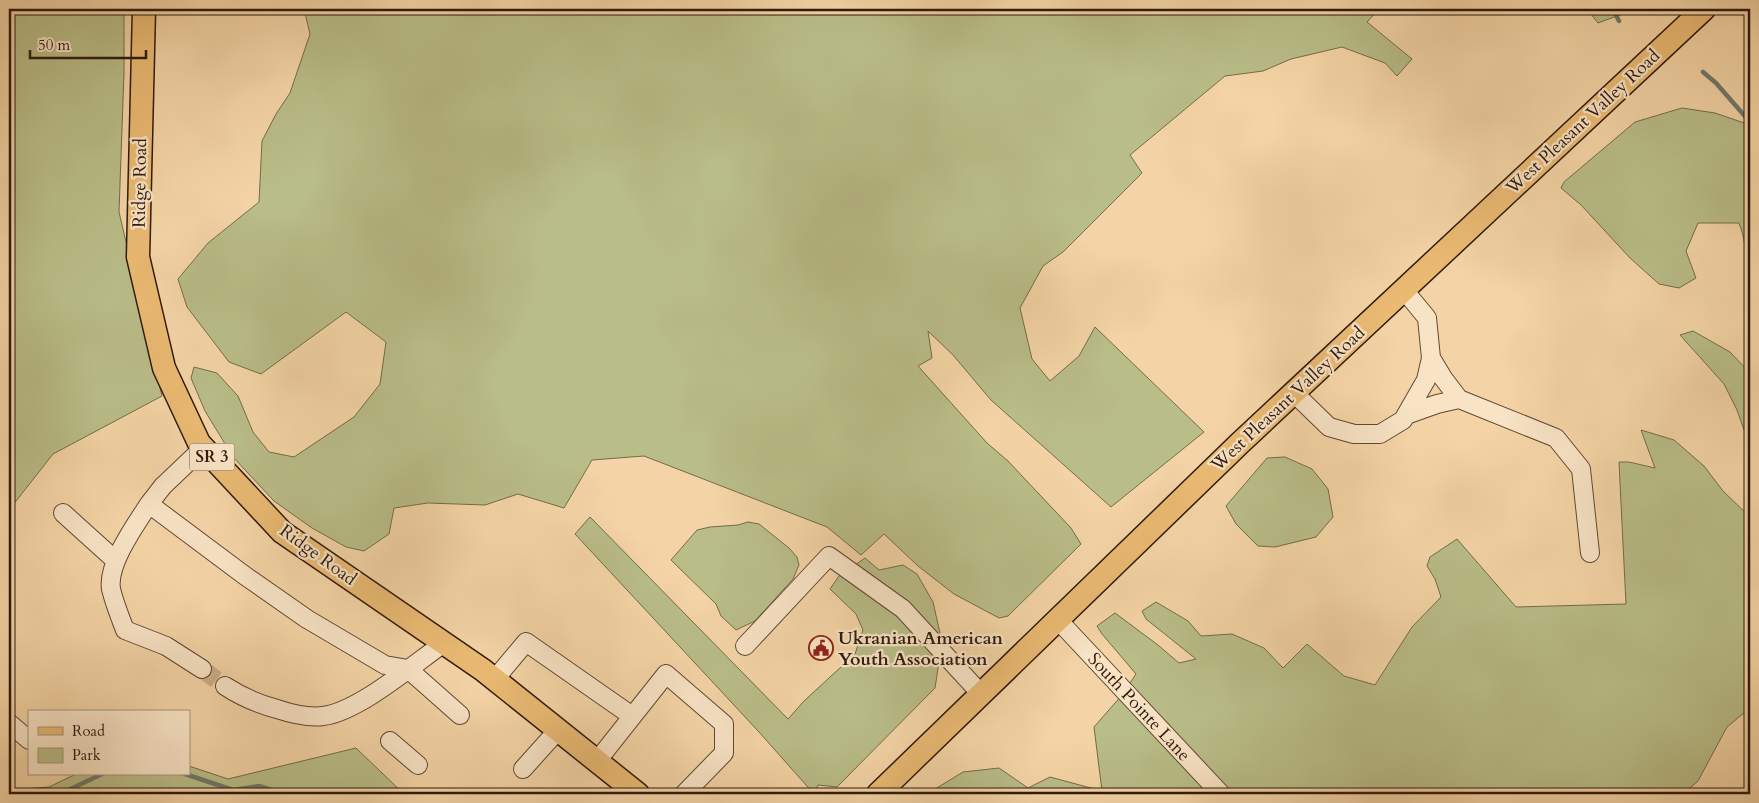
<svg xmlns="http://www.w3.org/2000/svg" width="1759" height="803" viewBox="0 0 1759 803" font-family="Cardo,serif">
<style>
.green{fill:#b9bd88;stroke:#746c4a}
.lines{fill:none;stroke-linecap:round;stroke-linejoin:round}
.stream{stroke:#70796c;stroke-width:4.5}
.minor-tunnel{stroke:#cdaf87;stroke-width:18;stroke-dasharray:18 9;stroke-linecap:butt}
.minor-casing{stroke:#604833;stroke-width:20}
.major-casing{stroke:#2f1a0d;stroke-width:25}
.minor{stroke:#f8e3c5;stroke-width:18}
.major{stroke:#eaba73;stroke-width:22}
.labels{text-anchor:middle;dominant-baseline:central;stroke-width:4.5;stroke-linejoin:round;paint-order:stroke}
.shield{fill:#f8e3c5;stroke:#6b5644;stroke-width:1}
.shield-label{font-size:16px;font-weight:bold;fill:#2f1a0d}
.street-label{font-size:18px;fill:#2f1a0d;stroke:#f8e3c5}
.poi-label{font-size:18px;font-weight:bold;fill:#2f1a0d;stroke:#f8e3c5;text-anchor:start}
</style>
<rect width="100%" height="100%" fill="#f4d4a6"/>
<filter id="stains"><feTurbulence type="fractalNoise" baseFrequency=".004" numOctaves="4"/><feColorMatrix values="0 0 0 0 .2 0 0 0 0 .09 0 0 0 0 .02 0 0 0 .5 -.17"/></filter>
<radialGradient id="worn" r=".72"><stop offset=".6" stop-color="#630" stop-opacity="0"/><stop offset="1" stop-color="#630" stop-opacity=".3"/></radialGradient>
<path class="green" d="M9,9H124V73L119,212L162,396L53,454L9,510Z
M304,9H1379L1367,22L1412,59L1397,76L1385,63L1342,47L1291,59L1263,71L1225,76L1130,155L1142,173L1063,252L1043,266L1020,308L1032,359L1050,381L1079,356L1095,327L1204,432L1111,507L991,400L953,355L928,331L932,358L918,366L987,443L1008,461L1071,528L1081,544L1008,616L999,618L954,594L918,566L884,534L861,555L827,527L644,456L592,460L564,508L518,494L485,505L428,503L394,508L389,534L364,551L346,547L312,528L274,501L233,457L205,411L191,378L194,367L217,373L238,396L253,432L269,452L294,457L354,417L380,384L386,342L346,312L261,374L229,362L187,307L178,279L208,243L259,202L262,141L276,114L290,93L310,34Z
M1587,9H1636L1598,23Z
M1682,108L1715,113L1750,125V336C1749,327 1746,317 1746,308C1745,279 1750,251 1739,223H1698L1686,251L1696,278L1679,288L1659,284L1630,258L1581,205L1561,188L1564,182L1635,122Z
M1693,331L1730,352L1750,373V447L1737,410L1724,384L1680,335Z
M1641,430L1674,440L1704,466L1723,491L1750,517V708L1727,727L1698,781L1683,794H927L963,772L999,768L1028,788L1050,777L1102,791L1094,727L1122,695L1136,674L1102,634L1097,626L1115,613L1158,645L1179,663L1196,659L1146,619L1142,611L1156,602L1188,621L1201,636L1232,634L1264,648L1283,668L1307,644L1344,676L1375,685L1412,627L1441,597L1435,579L1427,566L1430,557L1457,539L1516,607L1626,604L1619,462H1629L1655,468Z
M1285,457L1312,469L1328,489L1333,517L1316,537L1275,547L1258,546L1236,524L1226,506L1267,458Z
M590,517L788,719L804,701L855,654L863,630L856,614L830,589L839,576L865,558L879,570L903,565L917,574L933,602L942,642L935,688L837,787L818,785L814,794L759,732L575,534Z
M748,522L759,524L789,548L797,557L799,565L793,579L755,621L736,630L721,616L716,604L671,560L697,530L710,527L738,525Z
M356,748L404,794H9V790L49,787L76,774H189V766L228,779Z"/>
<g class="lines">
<path class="stream" d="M1613,9L1619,21
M1703,72L1716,83L1750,122
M185,774L233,790L259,786L284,794
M60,794L102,774"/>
<path class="minor-tunnel" d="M202,669L225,686"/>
<defs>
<path id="minor" d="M1431,358L1443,378L1459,399
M1294,393L1329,427L1354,434H1380L1403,420L1426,380L1431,358L1427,318L1404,290
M1406,415L1437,404L1459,399L1556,438L1581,469L1590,553
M203,448L163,486L149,504L244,575L307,619L385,665L408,669L460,715
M149,504C136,524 107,564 111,589C114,602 120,617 125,630L166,646L202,669
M63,513L115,560
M1058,620L1221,794
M745,646L829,556L903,609L981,694
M495,679L526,642L632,716
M225,686C242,697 258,704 277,709C292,714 307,718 323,716C358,712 414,664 444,643
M9,723L29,740
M390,741L418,765
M597,761L666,674L724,724V753L684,794
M523,769L558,730"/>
<path id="major" d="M144,9L138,257L164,368L199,443L282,532L483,670L638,794
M878,794L1240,443L1704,9"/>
</defs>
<use href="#minor" class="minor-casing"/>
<use href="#major" class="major-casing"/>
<use href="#minor" class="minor"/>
<use href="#major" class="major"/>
</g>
<defs>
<symbol id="civic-ring" viewBox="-11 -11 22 22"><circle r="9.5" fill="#f8e3c5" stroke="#8f2418" stroke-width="1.5"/><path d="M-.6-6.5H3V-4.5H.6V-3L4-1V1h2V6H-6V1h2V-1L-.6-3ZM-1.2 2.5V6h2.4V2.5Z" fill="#8f2418"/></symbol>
</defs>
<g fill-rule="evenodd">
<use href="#civic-ring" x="807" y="634" width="28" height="28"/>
</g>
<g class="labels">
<rect class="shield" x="189.5" y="443.5" width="45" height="27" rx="4"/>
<g class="shield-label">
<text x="212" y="457">SR 3</text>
</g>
<g class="street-label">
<text transform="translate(1583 122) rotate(-43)">West Pleasant Valley Road</text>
<text transform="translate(140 183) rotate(-89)">Ridge Road</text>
<text transform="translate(1288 399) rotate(-43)">West Pleasant Valley Road</text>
<text transform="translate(318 555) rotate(36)">Ridge Road</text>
<text transform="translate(1139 707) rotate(47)">South Pointe Lane</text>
</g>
<g class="poi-label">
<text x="838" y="638">Ukranian American<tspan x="838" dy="21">Youth Association</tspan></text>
</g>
</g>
<rect width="1759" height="803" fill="none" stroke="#f4d4a6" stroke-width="30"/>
<rect x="10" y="10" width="1739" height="783" fill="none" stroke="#2f1a0d" stroke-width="2.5"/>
<rect x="15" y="15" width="1729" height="773" fill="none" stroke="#2f1a0d"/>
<rect x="28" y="710" width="162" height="65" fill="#f8e3c5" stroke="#a8937b"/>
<rect x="38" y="727" width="25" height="8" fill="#eaba73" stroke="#a8937b"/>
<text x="72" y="736" font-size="15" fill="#2f1a0d">Road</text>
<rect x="38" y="748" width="25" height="15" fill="#b9bd88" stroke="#a8937b"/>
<text x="72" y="760" font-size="15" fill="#2f1a0d">Park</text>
<path d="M30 50v8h116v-8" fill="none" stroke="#2f1a0d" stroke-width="2.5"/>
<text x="38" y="50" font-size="15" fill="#2f1a0d" stroke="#f8e3c5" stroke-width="4" paint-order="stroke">50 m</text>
<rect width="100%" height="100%" filter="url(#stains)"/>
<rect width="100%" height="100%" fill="url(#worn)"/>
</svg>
